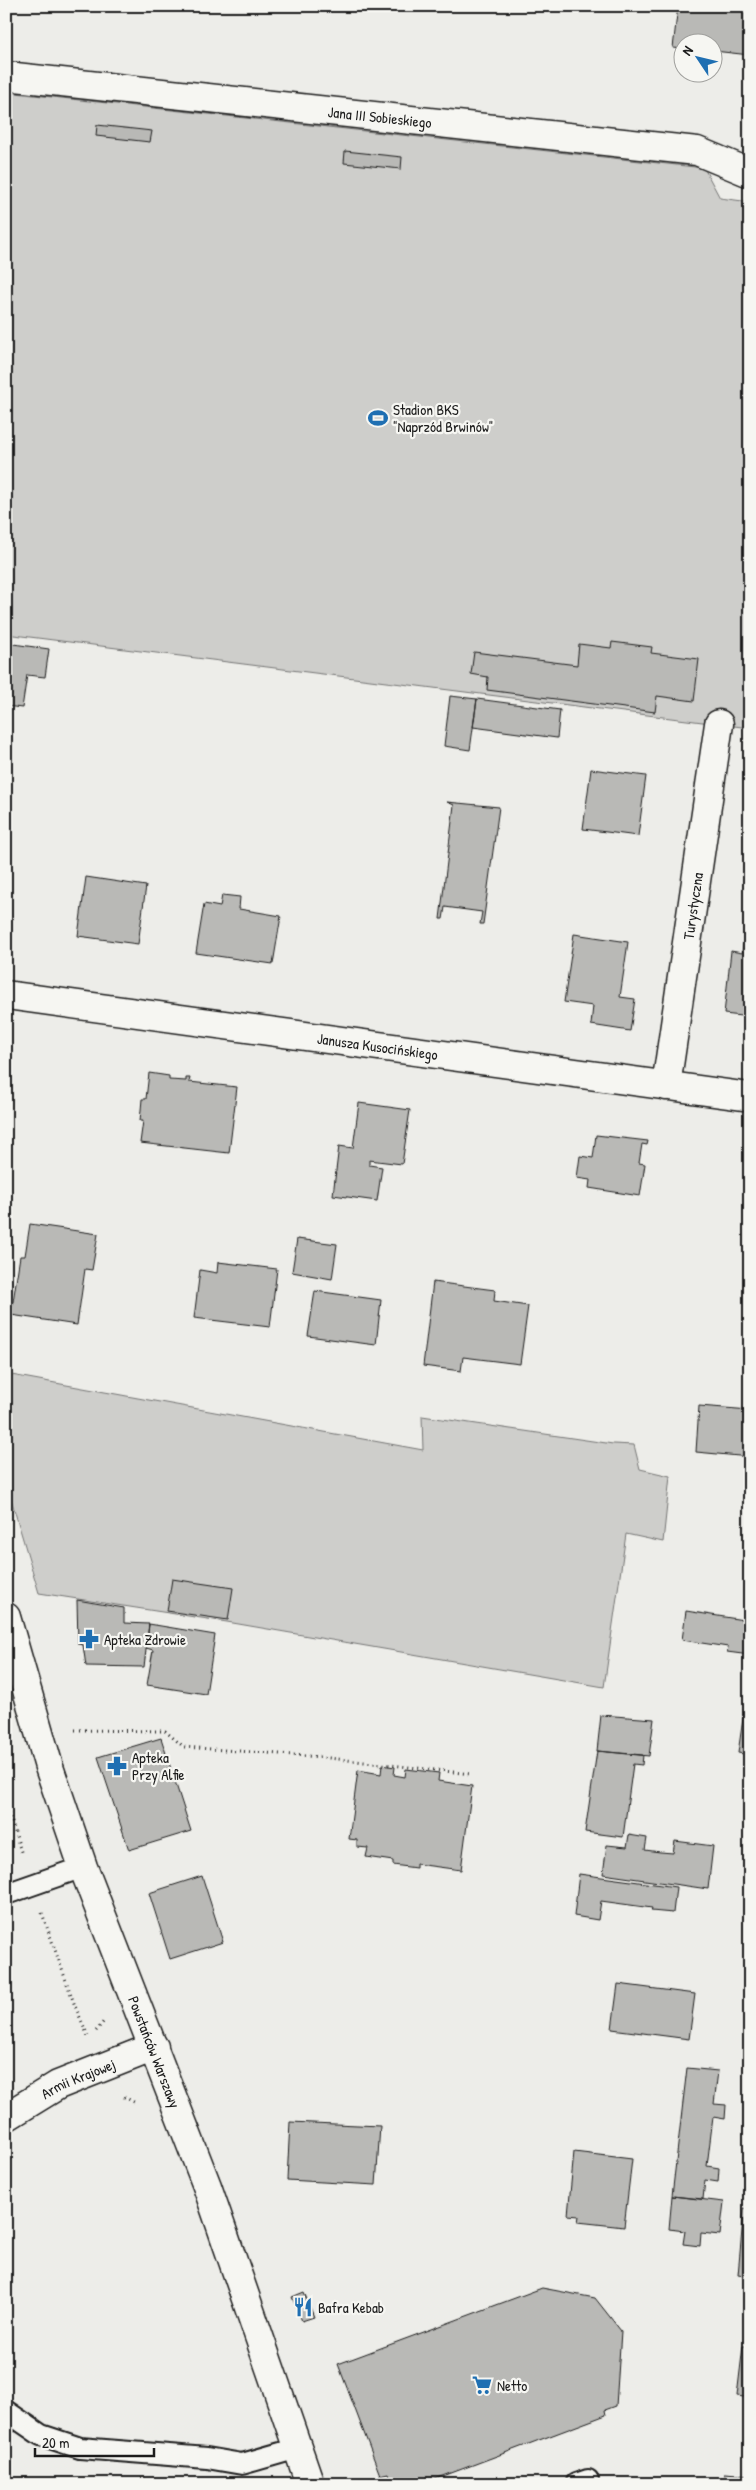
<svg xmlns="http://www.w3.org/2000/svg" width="756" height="2490" viewBox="0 0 756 2490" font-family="'Patrick Hand',sans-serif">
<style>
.green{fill:#cececb;stroke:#757574}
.building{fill:#b9b9b6;stroke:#1c1c1c}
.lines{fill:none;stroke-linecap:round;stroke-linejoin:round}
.service-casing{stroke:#1c1c1c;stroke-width:24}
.minor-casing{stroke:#1c1c1c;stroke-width:31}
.tertiary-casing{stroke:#1c1c1c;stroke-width:31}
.path{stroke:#1c1c1c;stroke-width:3;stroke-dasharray:1 4;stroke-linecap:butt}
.service{stroke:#f6f6f2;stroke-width:20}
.minor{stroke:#f6f6f2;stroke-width:28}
.tertiary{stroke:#f6f6f2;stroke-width:28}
.labels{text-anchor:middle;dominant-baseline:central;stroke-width:4.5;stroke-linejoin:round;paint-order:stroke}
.street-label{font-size:15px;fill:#1c1c1c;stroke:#f6f6f2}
.poi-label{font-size:15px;fill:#1c1c1c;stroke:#f6f6f2;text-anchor:start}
</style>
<rect width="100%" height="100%" fill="#edede9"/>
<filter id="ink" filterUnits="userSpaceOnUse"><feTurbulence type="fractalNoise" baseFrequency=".02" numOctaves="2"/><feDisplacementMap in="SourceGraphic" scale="10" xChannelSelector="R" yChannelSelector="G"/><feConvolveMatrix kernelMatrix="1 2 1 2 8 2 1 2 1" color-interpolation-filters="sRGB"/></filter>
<g filter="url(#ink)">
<path class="green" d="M6,92L704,168L720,198L750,202V728L6,634Z
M6,1374L423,1450L422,1416L613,1444L634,1445L640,1469L670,1476L663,1542L626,1534L604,1687L227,1622L39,1593L6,1482Z"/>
<path class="building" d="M678,6H750V55L714,51V42H684V49L673,48Z
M97,125L152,131L150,142L96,136Z
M345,151L402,157L401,169L344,163Z
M612,642L652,647L651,653L699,659L694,701L657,696L655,712L487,690L488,677L471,674L474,652L577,665L579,644L611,648Z
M6,643L49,649L45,677L27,675L22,708L6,706Z
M450,696L477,699L470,750L444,746Z
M477,699L560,710L557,738L473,727Z
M591,769L646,776L638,836L583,829Z
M447,802L499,807L483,924H480L482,912L445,907L443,919H440L454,805Z
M86,877L146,886L138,944L78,936Z
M222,895L240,897L239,909L281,916L273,964L196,953L204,904L220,907Z
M745,929H750V1017L724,1014L731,951L742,953Z
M574,934L628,942L620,997L635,999L630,1031L591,1025L593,1006L564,1002Z
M149,1073L169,1076V1080L186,1081V1078H190L189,1082L237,1087L229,1153L140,1143L143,1121H140L142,1099H146Z
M359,1103L410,1110L402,1164L369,1160V1165L382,1167L377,1201L333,1195L339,1146L353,1148Z
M596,1135L648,1141L647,1145L642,1144L639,1163L645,1164L640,1196L589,1188L590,1180L577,1178L580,1156L593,1158Z
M30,1224L98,1234L92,1270L85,1269L77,1325L11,1315L20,1256H25Z
M297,1239L337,1244L332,1279L292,1272Z
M218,1262L277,1269L270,1327L194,1318L200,1270L217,1273Z
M433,1282L495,1290L494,1301L528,1306L520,1364L463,1357L461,1371L423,1366Z
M315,1291L381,1300L376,1345L308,1336Z
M699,1406L750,1410V1457L696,1452Z
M172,1579L233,1588L228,1620L167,1611Z
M77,1600L124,1608V1623L149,1624L144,1667L86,1666L83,1645L78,1644Z
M686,1611L750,1621V1655L727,1652L728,1647L682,1640Z
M149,1624L215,1635L206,1694L147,1685L153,1650L146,1648Z
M745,1705L750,1706V1755L738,1753Z
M601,1715L654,1719L649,1756L597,1751Z
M161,1738L191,1831L129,1850L98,1757Z
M597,1751L643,1755L642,1765L633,1764L623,1837L585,1832Z
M382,1765L395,1767L394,1775L405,1777L406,1769L439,1773L438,1781L472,1786L461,1870L416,1864V1868L393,1865V1861L366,1857L368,1848L357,1847V1840L349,1839L358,1770L381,1774Z
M629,1835L647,1838L645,1850L660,1852L673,1853L675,1841L713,1846L708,1889L603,1874L607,1845L627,1847Z
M579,1874L676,1887L673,1913L651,1911L652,1908L601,1901L598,1920L574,1916Z
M202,1876L223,1942L170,1959L149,1893Z
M618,1984L695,1994L689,2039L612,2029Z
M687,2068L718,2071L714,2104L726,2105L725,2119L713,2117L707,2166L719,2168L718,2182L705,2180L703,2199L672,2196Z
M290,2122L380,2126L376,2185L287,2180Z
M574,2152L632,2159L624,2227L578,2222L579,2216L568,2215Z
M672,2196L724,2202L720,2235L701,2233L700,2246L683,2244L685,2231L669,2229Z
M744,2208L750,2209V2277L738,2275Z
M542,2288L595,2298L621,2331L616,2406L605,2410L606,2415L422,2484H392L388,2473L380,2475L338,2364Z
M304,2292L314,2317L302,2321L292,2297Z
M743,2346H750V2398L737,2396Z
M725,2473L750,2475V2484H724Z"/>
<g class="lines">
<defs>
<path id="service" d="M6,1894L83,1867
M6,2411L41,2435L80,2448L207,2458L242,2464L298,2448
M576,2484L588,2480"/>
<g id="minor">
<path id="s1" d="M6,76L697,151L750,173"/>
<path id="s2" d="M6,995L750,1097"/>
<path id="s3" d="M666,1086L719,724"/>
<path id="s4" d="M6,2117L58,2085L154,2047"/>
</g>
<g id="tertiary">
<path id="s5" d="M6,1617L49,1767L83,1867L207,2186L310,2484"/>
</g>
</defs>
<use href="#service" class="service-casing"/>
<use href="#minor" class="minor-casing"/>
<use href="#tertiary" class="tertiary-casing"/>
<path class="path" d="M75,1730L165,1731L184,1747L320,1757L471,1774
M6,1803L22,1855
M42,1913L75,2006L88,2036
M96,2031L104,2021
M124,2097L136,2103"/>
<use href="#service" class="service"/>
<use href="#minor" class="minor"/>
<use href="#tertiary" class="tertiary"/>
</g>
</g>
<defs>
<symbol id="stadium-bare" viewBox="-9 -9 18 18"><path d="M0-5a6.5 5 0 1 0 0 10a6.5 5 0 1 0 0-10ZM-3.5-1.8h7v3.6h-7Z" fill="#1f6fb2" stroke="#f6f6f2" stroke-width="2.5" paint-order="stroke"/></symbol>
<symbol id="pharmacy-bare" viewBox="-9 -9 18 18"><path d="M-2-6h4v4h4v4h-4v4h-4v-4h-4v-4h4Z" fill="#1f6fb2" stroke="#f6f6f2" stroke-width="2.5" paint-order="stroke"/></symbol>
<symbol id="restaurant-bare" viewBox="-9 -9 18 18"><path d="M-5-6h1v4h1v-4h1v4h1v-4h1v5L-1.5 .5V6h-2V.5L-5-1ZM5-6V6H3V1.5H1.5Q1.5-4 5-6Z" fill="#1f6fb2" stroke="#f6f6f2" stroke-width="2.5" paint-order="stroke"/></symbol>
<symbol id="supermarket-bare" viewBox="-9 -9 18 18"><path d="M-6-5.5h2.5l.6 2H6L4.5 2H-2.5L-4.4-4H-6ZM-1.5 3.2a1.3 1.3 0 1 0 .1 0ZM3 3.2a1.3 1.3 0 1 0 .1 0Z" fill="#1f6fb2" stroke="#f6f6f2" stroke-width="2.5" paint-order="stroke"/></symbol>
</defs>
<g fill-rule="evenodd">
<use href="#stadium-bare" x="364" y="404" width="28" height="28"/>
<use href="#pharmacy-bare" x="75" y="1625" width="28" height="28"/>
<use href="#pharmacy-bare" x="103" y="1752" width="28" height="28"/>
<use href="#restaurant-bare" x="289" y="2293" width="28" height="28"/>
<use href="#supermarket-bare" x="468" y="2371" width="28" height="28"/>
</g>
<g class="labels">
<g class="street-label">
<text stroke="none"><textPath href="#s1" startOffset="376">Jana III Sobieskiego</textPath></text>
<text stroke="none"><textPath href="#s3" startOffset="182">Turystyczna</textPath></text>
<text stroke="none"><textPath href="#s2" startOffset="375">Janusza Kusocińskiego</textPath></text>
<text stroke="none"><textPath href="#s5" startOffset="460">Powstańców Warszawy</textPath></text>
<text stroke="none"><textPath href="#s4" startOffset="82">Armii Krajowej</textPath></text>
</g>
<g class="poi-label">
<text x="393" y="409">Stadion BKS<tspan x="393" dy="17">"Naprzód Brwinów"</tspan></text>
<text x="104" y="1639">Apteka Zdrowie</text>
<text x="132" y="1757">Apteka<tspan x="132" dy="17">Przy Alfie</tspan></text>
<text x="318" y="2307">Bafra Kebab</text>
<text x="497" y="2385">Netto</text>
</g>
</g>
<rect width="756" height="2490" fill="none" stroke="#f6f6f2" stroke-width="25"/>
<rect x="12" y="12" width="731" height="2465" fill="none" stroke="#1c1c1c" stroke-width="2" filter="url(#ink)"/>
<g transform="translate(698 58) rotate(305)"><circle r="24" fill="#f6f6f2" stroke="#9f9f9c"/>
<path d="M0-4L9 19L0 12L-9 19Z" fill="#1f6fb2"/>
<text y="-8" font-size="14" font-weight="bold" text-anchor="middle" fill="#1c1c1c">N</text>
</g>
<path d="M35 2448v8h119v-8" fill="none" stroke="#1c1c1c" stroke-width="2.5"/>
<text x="42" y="2448" font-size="15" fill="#1c1c1c" stroke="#f6f6f2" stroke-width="4" paint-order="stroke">20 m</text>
</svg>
